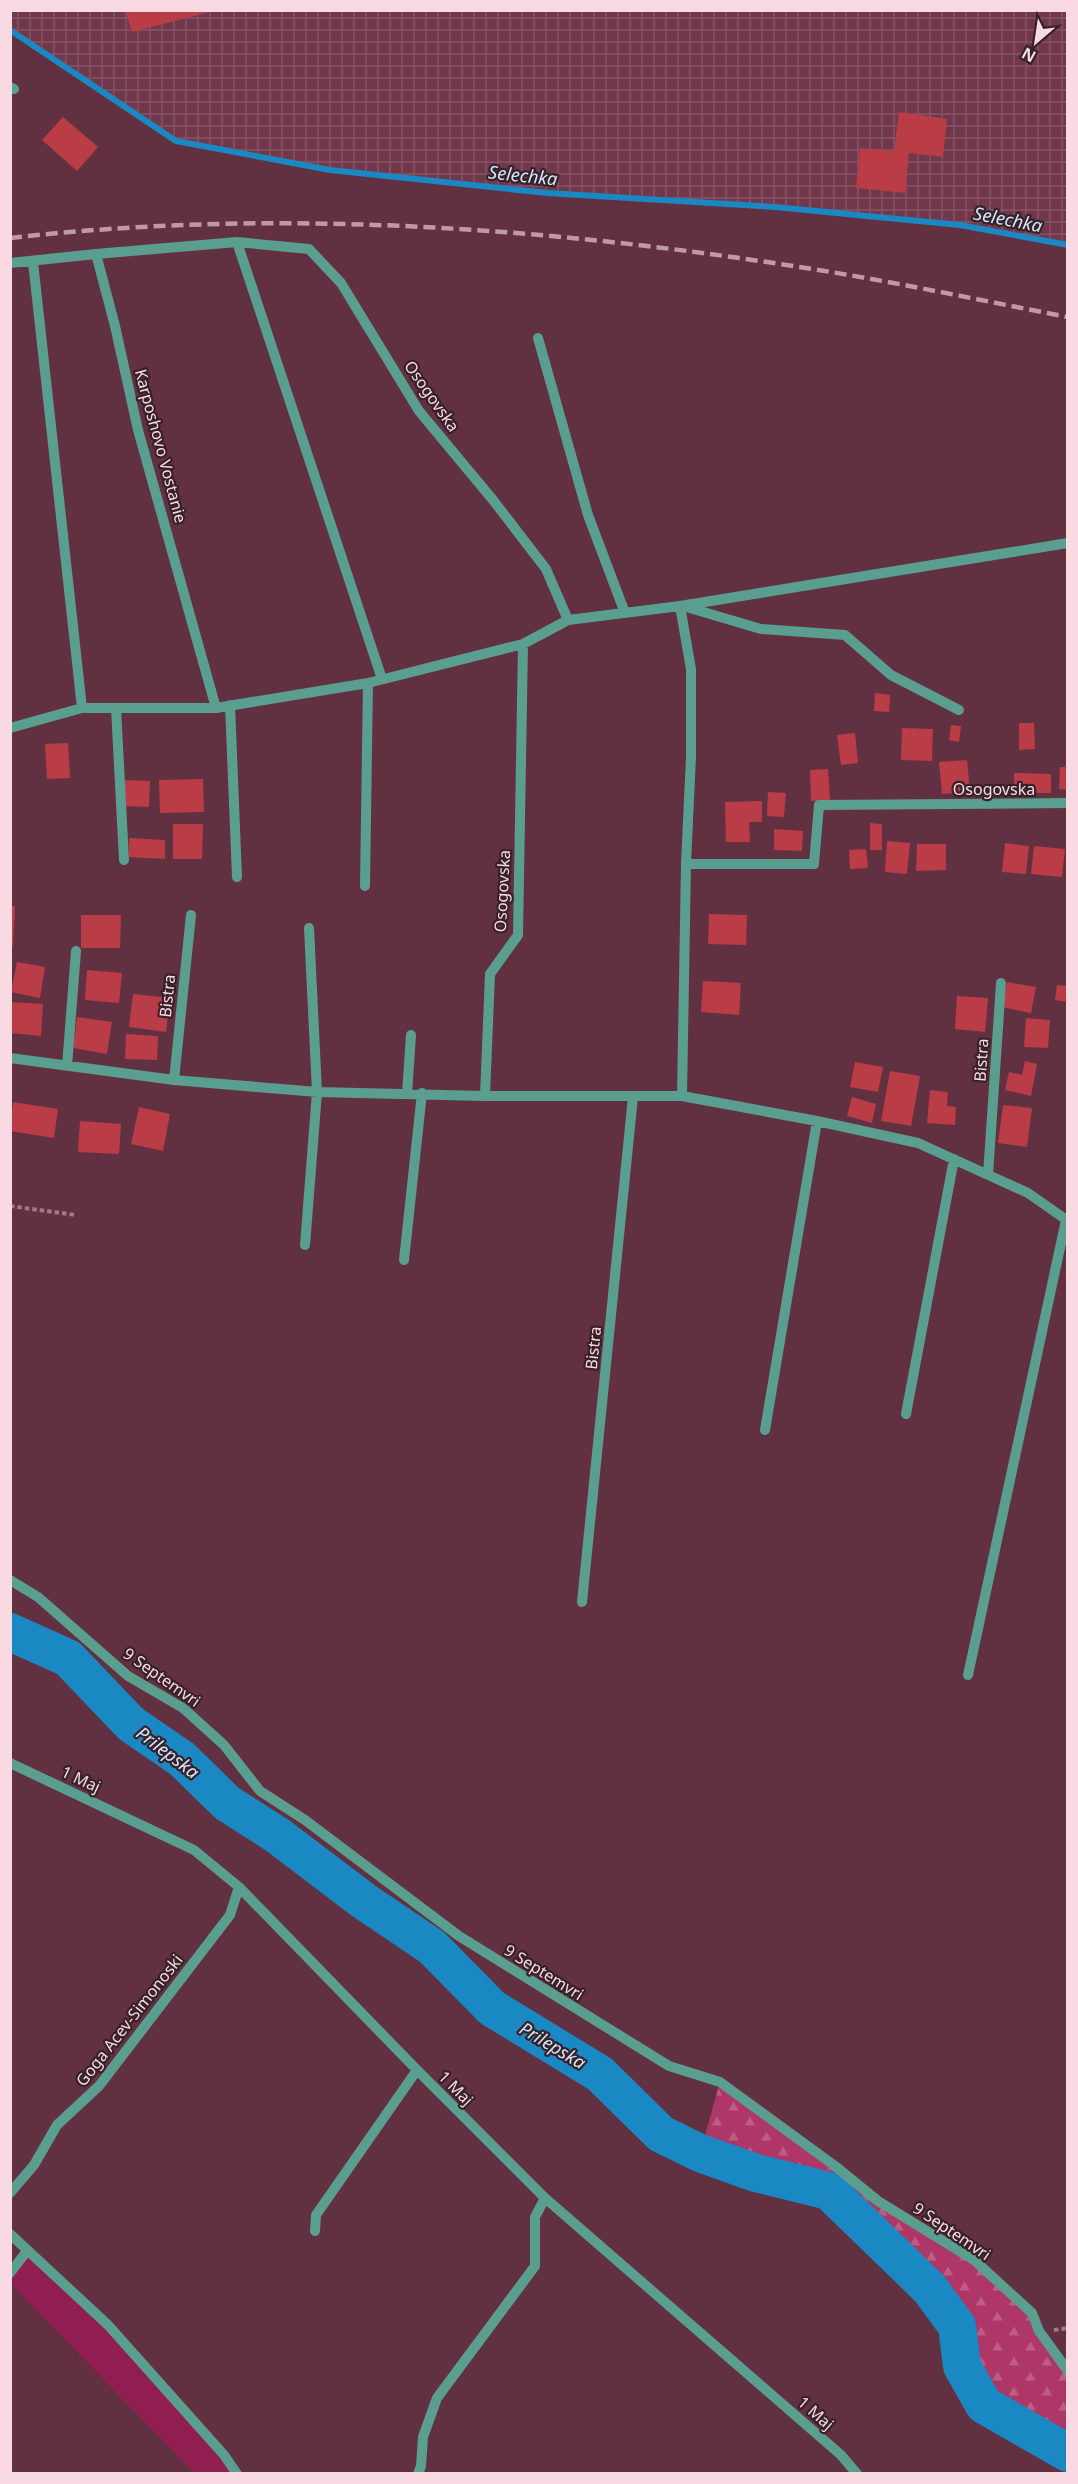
<svg xmlns="http://www.w3.org/2000/svg" width="1078" height="2484" viewBox="0 0 1078 2484" font-family="'Noto Sans',sans-serif">
<style>
.industrial{fill:url(#industrial-grid)}
.grass{fill:#901e50}
.forest{fill:url(#forest-firs)}
.lines{fill:none;stroke-linecap:round;stroke-linejoin:round}
.stream{stroke:#1988c3;stroke-width:6}
.river{stroke:#1988c3;stroke-width:38}
.building{fill:#b93c47}
.path{stroke:#a27885;stroke-width:4;stroke-dasharray:4.5 3;stroke-linecap:butt}
.minor{stroke:#5a9e90;stroke-width:10}
.rail{stroke:#bf9aa5;stroke-width:4.5;stroke-dasharray:12 6;stroke-linecap:butt}
.labels{text-anchor:middle;dominant-baseline:central;stroke-width:4.5;stroke-linejoin:round;paint-order:stroke}
.street-label{font-size:16px;fill:#f9dae2;stroke:#382129}
.water-label{font-size:18px;font-style:italic;fill:#cee8fb;stroke:#382129}
</style>
<defs>
<pattern id="industrial-grid" width="8" height="8" patternUnits="userSpaceOnUse" patternTransform="scale(1.5)"><rect width="8" height="8" fill="#71374b"/><path d="M0 4h8M4 0v8" fill="none" stroke="#865365"/></pattern>
<pattern id="forest-firs" width="22" height="20" patternUnits="userSpaceOnUse" patternTransform="scale(1.5)"><rect width="22" height="20" fill="#ae3767"/><path d="M5 1l3.5 6h-7zM16 11l3.5 6h-7z" fill="#be5d84"/></pattern>
</defs>
<rect width="100%" height="100%" fill="#623141"/>
<path class="industrial" d="M10,11H1067V245L960,225L775,207L547,193L330,170L176,141L11,30Z"/>
<path class="grass" d="M27,2251L108,2325L237,2473H194L11,2284L10,2273Z"/>
<path class="forest" d="M720,2082L942,2241L1032,2313L1067,2371V2453L984,2405L962,2366L957,2326L930,2289L829,2191L756,2173L700,2153Z"/>
<g class="lines">
<path class="stream" d="M10,30L176,141L330,170L547,193L775,207L960,225L1068,245"/>
<path class="river" d="M10,1632L68,1658L131,1724L182,1759L227,1803L277,1835L364,1901L432,1947L492,2008L600,2074L661,2134L700,2153L756,2173L829,2191L930,2289L957,2326L962,2366L984,2405L1068,2453"/>
</g>
<path class="building" d="M125,10H214V11L132,32Z
M899,112L947,119L943,157L909,153L905,193L856,188L860,148L894,151Z
M63,117L98,147L77,171L42,140Z
M875,693L890,695L889,712L874,711Z
M1019,723H1034L1035,749L1019,750Z
M951,725L961,726L959,742L949,740Z
M902,728L933,729L932,761L901,760Z
M855,733L858,763L841,765L837,735Z
M68,743L70,778L47,779L45,744Z
M967,760L970,792L942,794L939,762Z
M1060,767H1068V790L1059,789Z
M828,769L830,800L811,801L810,770Z
M1014,773L1051,774V793H1014Z
M203,779L204,812L160,813L159,780Z
M125,780L150,781L149,807L124,806Z
M768,792L786,793L784,817L767,816Z
M762,801V822H749L750,842H726L725,802Z
M870,823L882,824V850H870Z
M173,824H203L202,859H173Z
M774,829L803,831L802,851L774,850Z
M129,838L165,840V859L129,857Z
M887,841L910,843L907,874L885,872Z
M1005,843L1029,846L1026,874L1002,872Z
M917,844H946V870L916,871Z
M1034,846L1065,849L1062,877L1031,874Z
M866,849L868,868L850,869L849,850Z
M10,906H15L13,947L10,946Z
M709,914L747,915L746,945L708,944Z
M81,915H121L120,948H81Z
M17,962L45,967L40,998L11,992Z
M87,970L122,973L119,1003L85,1000Z
M703,981L741,983L739,1015L701,1012Z
M1007,982L1036,987L1031,1013L1002,1007Z
M1057,985L1068,986V1002L1055,1000Z
M133,994L170,998L166,1032L129,1027Z
M957,996L988,998L985,1032L955,1029Z
M10,1002L43,1004L41,1036L10,1033Z
M77,1017L112,1022L107,1054L73,1048Z
M1026,1018L1050,1020L1048,1048L1024,1047Z
M126,1034L158,1036L157,1060L125,1059Z
M1025,1061L1037,1064L1031,1096L1005,1090L1009,1072L1022,1075Z
M855,1062L883,1067L878,1092L850,1087Z
M890,1071L920,1076L911,1126L881,1121Z
M930,1090L948,1092L947,1106L956,1107L955,1125L927,1123Z
M852,1097L876,1104L872,1123L847,1116Z
M13,1102L58,1109L54,1138L10,1131Z
M1003,1105L1032,1108L1027,1147L998,1143Z
M139,1107L170,1114L163,1151L131,1144Z
M80,1121L121,1124L119,1154L78,1152Z"/>
<g class="lines">
<path class="path" d="M10,1206L76,1215
M1054,2330L1068,2328"/>
<path class="minor" d="M10,87L14,89
M237,242L382,679
M96,254L115,326L138,430L216,708
M33,262L82,708
M10,263L96,254L237,242L309,249L341,283L419,411L493,500L546,569L568,620
M538,338L588,515L625,613
M680,606L691,669V757L686,864L682,1096
M683,606L761,629L845,635L891,675L959,710
M230,705L237,877
M116,708L124,860
M10,728L82,708H216L368,683L523,644L568,620L680,606L1068,543
M686,864H814L819,805L1068,803
M365,886L368,683
M10,1058L174,1080L317,1092L485,1096H682L817,1121L918,1143L1028,1193L1068,1221
M67,1066L76,951
M174,1080L191,915
M407,1094L411,1035
M485,1096L490,974L518,935L523,644
M988,1175L1001,983
M305,1245L317,1092L309,928
M404,1260L422,1093
M906,1414L954,1159
M765,1430L817,1121
M10,1580L38,1597L128,1676L183,1708L224,1745L260,1791L305,1820L459,1936L669,2066L720,2082L835,2166L878,2201L974,2260L1032,2313L1039,2331L1068,2371
M582,1602L633,1097
M968,1675L1066,1220
M10,1763L194,1850L239,1887L417,2070L545,2198L841,2455L857,2474
M10,2193L34,2165L57,2125L99,2086L230,1915L239,1887
M315,2231L316,2215L417,2070
M10,2234L108,2325L224,2455L237,2474
M10,2273L27,2251
M418,2474L421,2466L423,2437L437,2398L535,2266V2217L545,2198"/>
<path class="rail" d="M10,238C283,207 561,228 831,272C910,285 989,302 1068,317"/>
</g>
<g class="labels">
<g class="street-label">
<text transform="translate(432 396) rotate(55)">Osogovska</text>
<text transform="translate(161 446) rotate(75)">Karposhovo Vostanie</text>
<text x="994" y="789">Osogovska</text>
<text transform="translate(502 891) rotate(-87)">Osogovska</text>
<text transform="translate(167 996) rotate(-84)">Bistra</text>
<text transform="translate(981 1060) rotate(-86)">Bistra</text>
<text transform="translate(593 1348) rotate(-84)">Bistra</text>
<text transform="translate(162 1677) rotate(35)">9 Septemvri</text>
<text transform="translate(81 1779) rotate(25)">1 Maj</text>
<text transform="translate(544 1972) rotate(32)">9 Septemvri</text>
<text transform="translate(129 2020) rotate(-52)">Goga Acev-Simonoski</text>
<text transform="translate(456 2088) rotate(45)">1 Maj</text>
<text transform="translate(952 2231) rotate(34)">9 Septemvri</text>
<text transform="translate(816 2413) rotate(41)">1 Maj</text>
</g>
<g class="water-label">
<text transform="translate(523 175) rotate(6)">Selechka</text>
<text transform="translate(1008 219) rotate(11)">Selechka</text>
<text transform="translate(168 1752) rotate(37)">Prilepska</text>
<text transform="translate(553 2045) rotate(31)">Prilepska</text>
</g>
</g>
<rect width="1078" height="2484" fill="none" stroke="#f9dae2" stroke-width="24"/>
<g transform="translate(1036 42) rotate(209)" stroke="#382129" stroke-width="4.5" paint-order="stroke">
<path d="M0-4.5L10 22L0 15L-10 22Z" fill="#f9dae2"/>
<text y="-9" font-size="16" font-weight="bold" text-anchor="middle" fill="#f9dae2">N</text>
</g>
</svg>
